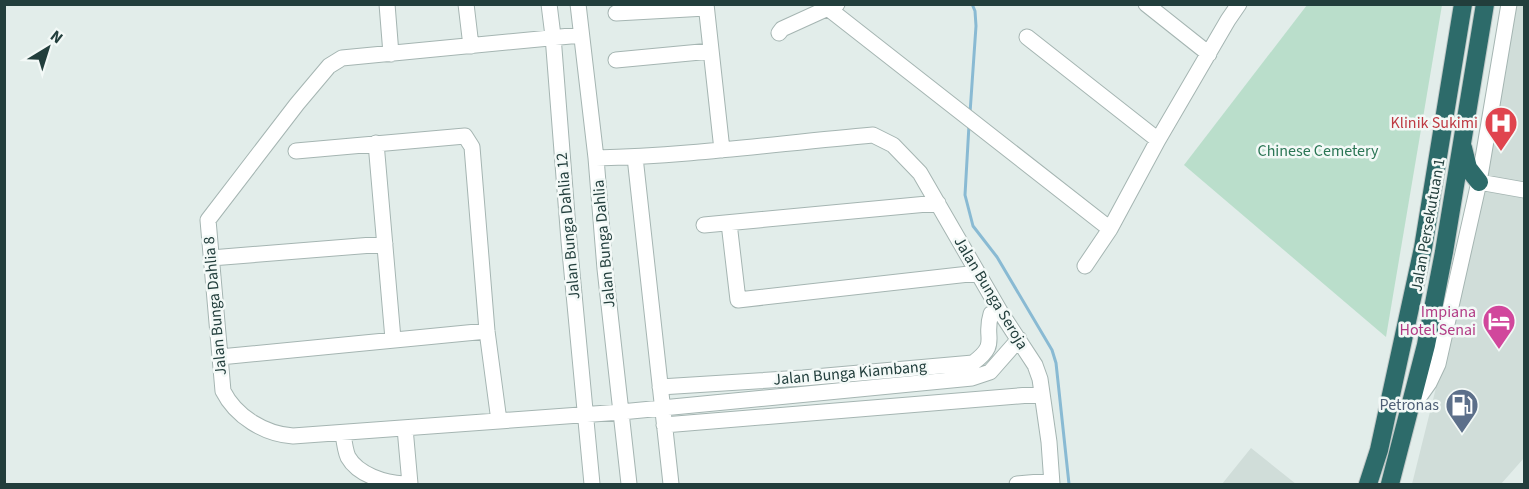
<svg xmlns="http://www.w3.org/2000/svg" width="1529" height="489" viewBox="0 0 1529 489" font-family="'Source Sans 3',sans-serif">
<style>
.built{fill:#d0ddd9}
.green{fill:#badecb}
.lines{fill:none;stroke-linecap:round;stroke-linejoin:round}
.stream{stroke:#89bad3;stroke-width:3}
.minor-casing{stroke:#a5b5b2;stroke-width:17}
.highway-casing{stroke:#c1c9c8;stroke-width:20}
.minor{stroke:#fff;stroke-width:15}
.highway{stroke:#2d6b6a;stroke-width:18}
.labels{text-anchor:middle;dominant-baseline:central;stroke-width:5;stroke-linejoin:round;paint-order:stroke}
.health-label{font-size:16px;fill:#be3a42;stroke:#f3f9f7;text-anchor:end}
.park-label{font-size:16px;fill:#2b7655;stroke:#f3f9f7}
.street-label{font-size:16px;fill:#223e3c;stroke:#f3f9f7}
.hotel-label{font-size:16px;fill:#b23c85;stroke:#f3f9f7;text-anchor:end}
.service-label{font-size:16px;fill:#4e5e75;stroke:#f3f9f7;text-anchor:end}
</style>
<rect width="100%" height="100%" fill="#e2edea"/>
<path class="built" d="M1514,5H1524V176L1523,186L1484,179Z
M1485,191L1524,198V458L1501,484H1412Z
M1251,448L1296,484H1222Z"/>
<path class="green" d="M1307,5H1442L1386,337L1184,165Z"/>
<g class="lines">
<path class="stream" d="M970,113L976,26L975,11L972,4
M969,125L965,195L973,226L997,257L1052,350L1056,363L1069,484"/>
<defs>
<path id="minor" d="M387,4L391,54
M466,4L471,46
M549,4L553,36L569,241L592,484
M578,4L596,158L605,269L629,484
M706,4L722,150
M1146,4L1209,54
M829,9L1110,229
M616,13L706,8
M779,33L782,29L837,4
M581,35L342,58L329,66L297,104L208,220L223,391C236,417 265,434 293,436L621,412L972,378L990,372L1019,339
M1027,37L1158,140
M616,60L711,51
M376,143L393,339
M296,151L465,136L472,147L487,331L499,421
M635,157L671,484
M596,158C689,156 780,143 873,135L893,145L920,173L1001,313L1035,365L1040,379L1049,442L1052,484
M1479,182L1524,190
M729,223L738,300L978,273
M704,225L938,203
M211,258L385,244
M1085,266L1110,229L1158,140L1228,20L1239,4
M220,357L487,331
M660,387L803,378L973,363C1000,343 983,339 991,314L1001,313
M1412,407L1429,383L1438,364L1479,182L1509,4
M664,425L1042,394
M405,428L410,484
M343,433C344,441 345,450 348,457C358,475 385,483 404,484
M1017,484L1051,481"/>
<path id="highway" d="M1463,148L1468,168L1479,182
M1368,484L1379,450L1423,248L1463,4
M1390,484L1426,345L1444,252L1485,4"/>
</defs>
<use href="#minor" class="minor-casing"/>
<use href="#highway" class="highway-casing"/>
<use href="#minor" class="minor"/>
<use href="#highway" class="highway"/>
</g>
<defs>
<symbol id="hospital-pin" viewBox="-11 -11 22 30"><path d="M0 17L-7.5 6A9.5 9.5 0 1 1 7.5 6Z" fill="#e0444e" stroke="#f3f9f7"/><path d="M-5-5h3v3.5h4V-5h3V5h-3V1.5h-4V5h-3Z" fill="#fff"/></symbol>
<symbol id="hotel-pin" viewBox="-11 -11 22 30"><path d="M0 17L-7.5 6A9.5 9.5 0 1 1 7.5 6Z" fill="#d1479c" stroke="#f3f9f7"/><path d="M-6-4.5h1.5V1H6V5H4.5V3h-9V5H-6ZM-4 0a1.8 1.8 0 1 1 3.6 0ZM.5 0V-2.5h3Q6-2.5 6 0Z" fill="#fff"/></symbol>
<symbol id="fuel-pin" viewBox="-11 -11 22 30"><path d="M0 17L-7.5 6A9.5 9.5 0 1 1 7.5 6Z" fill="#5c6f8a" stroke="#f3f9f7"/><path d="M-5.5-6h7V0h2V4h1.3V-2.5L3-4.5l.8-.8L6-3V5H2.5V1h-1V6h-7ZM-4.2-4.7v3.2H.2V-4.7Z" fill="#fff"/></symbol>
</defs>
<g fill-rule="evenodd">
<use href="#hospital-pin" x="1482" y="104" width="38" height="52"/>
<use href="#hotel-pin" x="1480" y="302" width="38" height="52"/>
<use href="#fuel-pin" x="1443" y="386" width="38" height="52"/>
</g>
<g class="labels">
<g class="health-label">
<text x="1478" y="123">Klinik Sukimi</text>
</g>
<g class="park-label">
<text x="1318" y="151">Chinese Cemetery</text>
</g>
<g class="street-label">
<text transform="translate(1428 225) rotate(-80)">Jalan Persekutuan 1</text>
<text transform="translate(568 226) rotate(-95)">Jalan Bunga Dahlia 12</text>
<text transform="translate(604 244) rotate(-95)">Jalan Bunga Dahlia</text>
<text transform="translate(991 293) rotate(59)">Jalan Bunga Seroja</text>
<text transform="translate(215 306) rotate(-95)">Jalan Bunga Dahlia 8</text>
<text transform="translate(850 373) rotate(-5)">Jalan Bunga Kiambang</text>
</g>
<g class="hotel-label">
<text x="1476" y="312">Impiana<tspan x="1476" dy="18">Hotel Senai</tspan></text>
</g>
<g class="service-label">
<text x="1439" y="405">Petronas</text>
</g>
</g>
<rect width="1529" height="489" fill="none" stroke="#223e3c" stroke-width="12"/>
<g transform="translate(48 48) rotate(38)" stroke="#f3f9f7" stroke-width="4.5" paint-order="stroke">
<path d="M0-4.5L10 22L0 15L-10 22Z" fill="#223e3c"/>
<text y="-9" font-size="16" font-weight="bold" text-anchor="middle" fill="#223e3c">N</text>
</g>
</svg>
